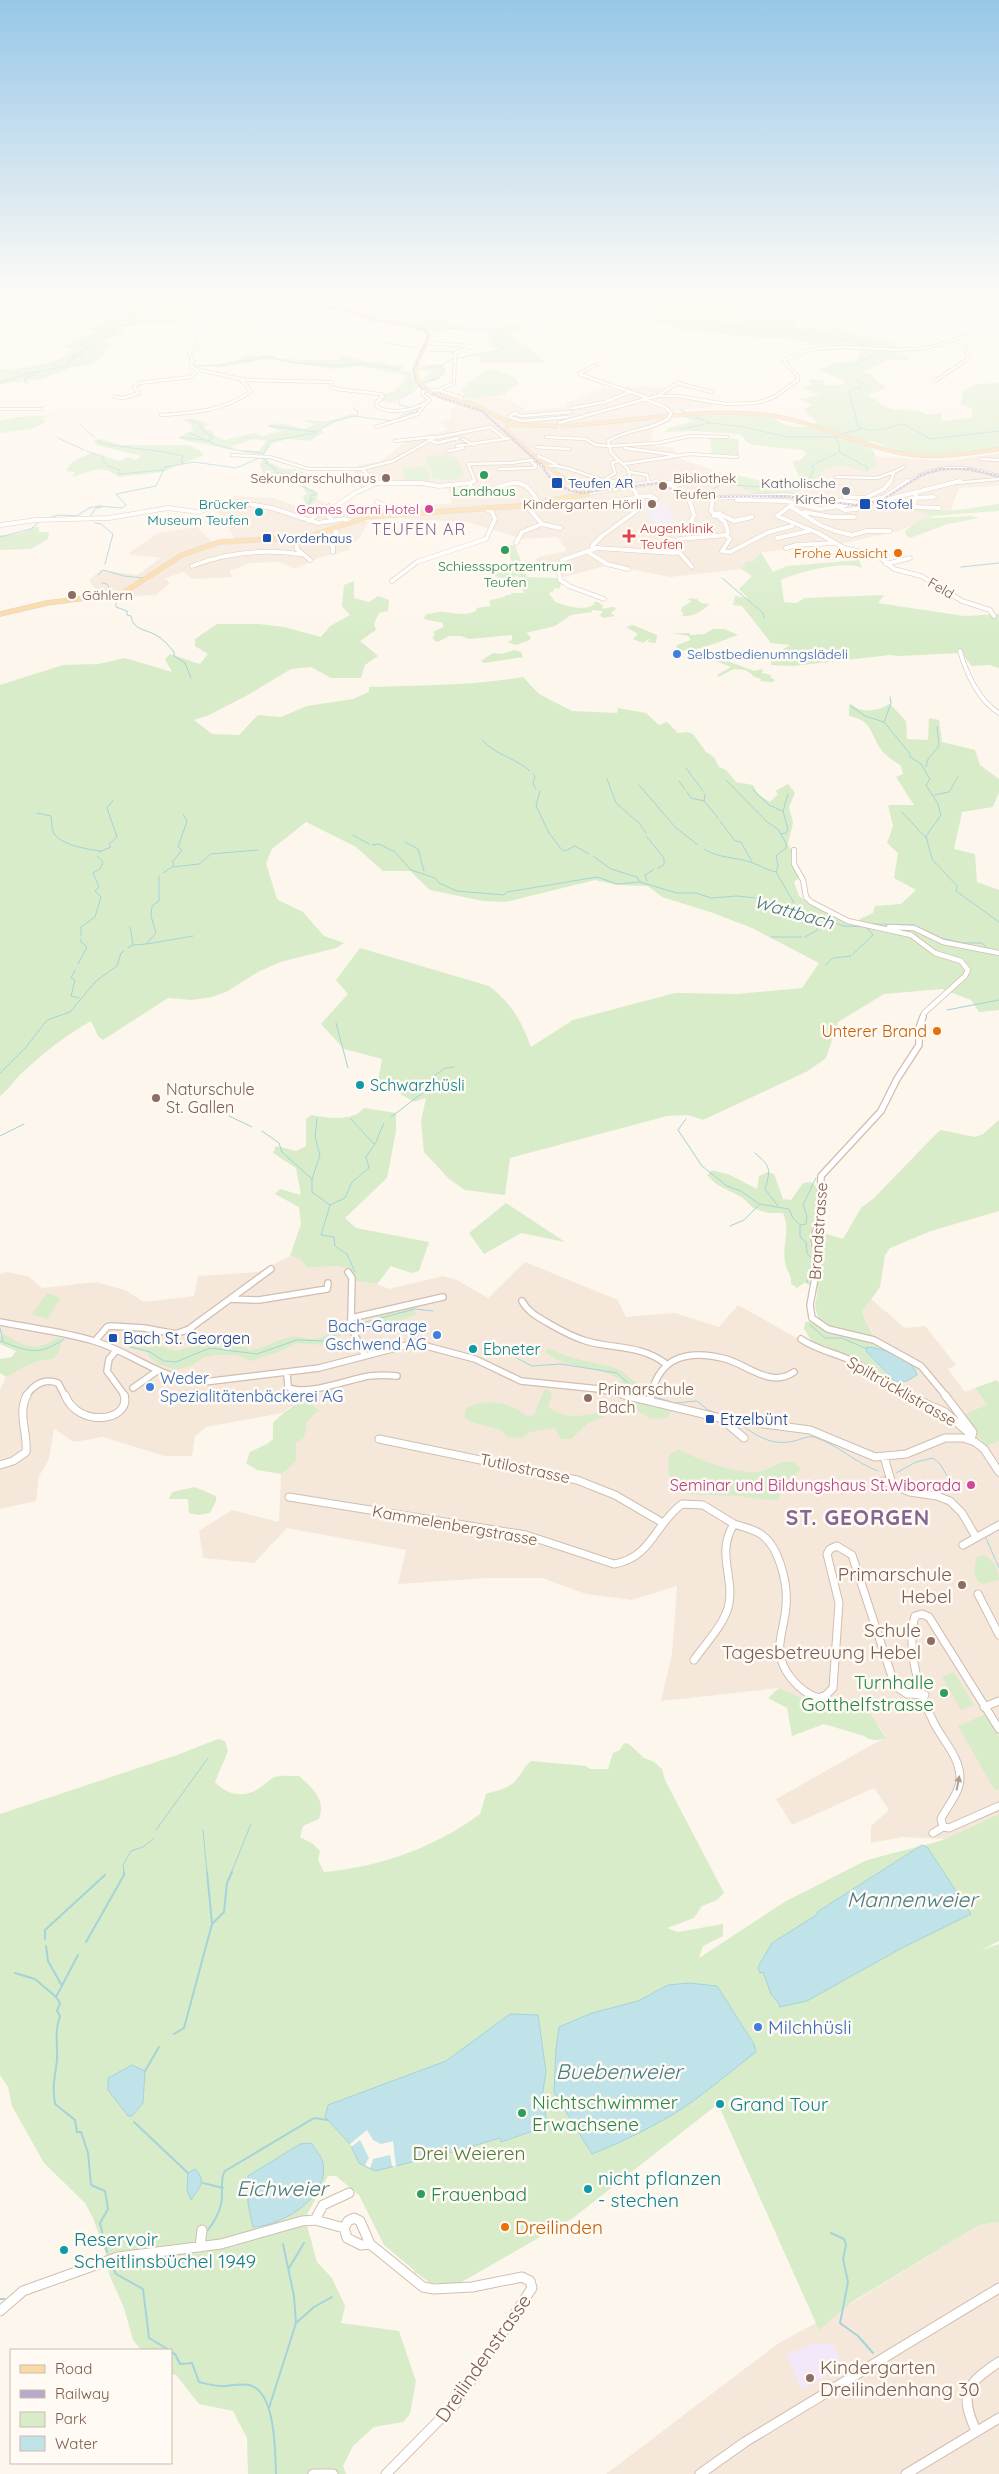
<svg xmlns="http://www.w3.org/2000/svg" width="999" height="2474" viewBox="0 0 999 2474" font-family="Quicksand,sans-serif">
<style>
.residential{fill:#f5e8da}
.education{fill:#f3e8fa}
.green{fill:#d8ecc9;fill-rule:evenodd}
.water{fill:#bfe3e8;stroke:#a5d3da}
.pier{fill:#fdf6ec}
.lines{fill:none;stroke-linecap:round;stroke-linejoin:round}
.stream-far1{stroke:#a5d3da;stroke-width:1}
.stream{stroke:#a5d3da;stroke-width:2}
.minor-far5-casing{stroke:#d1beb0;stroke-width:4}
.minor-far4-casing{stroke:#d1beb0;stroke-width:5}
.minor-far3-casing{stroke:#d1beb0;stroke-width:6}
.minor-far2-casing{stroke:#d1beb0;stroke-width:8}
.minor-far1-casing{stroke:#d1beb0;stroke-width:9}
.minor-casing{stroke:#d1beb0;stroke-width:11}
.major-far1-casing{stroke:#dad1cd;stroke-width:4.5}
.major-casing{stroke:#dad1cd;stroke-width:5.5}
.minor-far5{stroke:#fff;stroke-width:2.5}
.minor-far4{stroke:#fff;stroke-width:4}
.minor-far3{stroke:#fff;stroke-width:4.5}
.minor-far2{stroke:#fff;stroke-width:5.5}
.minor-far1{stroke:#fff;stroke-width:7}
.minor{stroke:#fff;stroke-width:9}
.major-far1{stroke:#fbd9a5;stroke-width:3}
.major{stroke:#fbd9a5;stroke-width:4.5}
.rail-casing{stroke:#b9a8c9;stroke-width:2}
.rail{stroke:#fffaf3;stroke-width:1;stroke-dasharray:2;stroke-linecap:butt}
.minor-bridge-casing{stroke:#d1beb0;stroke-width:4;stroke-linecap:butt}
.major-bridge-casing{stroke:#dad1cd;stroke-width:4.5;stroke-linecap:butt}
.minor-bridge{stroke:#fff;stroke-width:2.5}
.major-bridge{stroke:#fbd9a5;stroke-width:3}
.oneway{fill:#af9d94}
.leisure-dot{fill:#2e9e5b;stroke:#fffaf3;stroke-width:2}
.education-dot{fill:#8d6e63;stroke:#fffaf3;stroke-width:2}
.transit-dot{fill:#1a4fb4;stroke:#fffaf3;stroke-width:2}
.worship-dot{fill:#6b7280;stroke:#fffaf3;stroke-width:2}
.hotel-dot{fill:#d1479c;stroke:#fffaf3;stroke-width:2}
.culture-dot{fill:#0f9aa8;stroke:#fffaf3;stroke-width:2}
.health-dot{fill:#e0444e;stroke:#fffaf3;stroke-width:2}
.food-dot{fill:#e8710a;stroke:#fffaf3;stroke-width:2}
.shop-dot{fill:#3f7fe0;stroke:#fffaf3;stroke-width:2}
.labels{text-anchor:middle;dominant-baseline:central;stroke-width:5;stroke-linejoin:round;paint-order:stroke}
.far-education-label{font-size:14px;fill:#785e54;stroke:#fffaf3;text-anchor:end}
.far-transit-label{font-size:14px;fill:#164399;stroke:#fffaf3;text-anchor:start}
.far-worship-label{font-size:14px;fill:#5b616d;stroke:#fffaf3;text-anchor:end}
.far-leisure-label{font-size:14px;fill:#27864d;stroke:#fffaf3}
.far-culture-label{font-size:14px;fill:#0d838f;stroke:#fffaf3;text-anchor:end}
.far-hotel-label{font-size:14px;fill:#b23c85;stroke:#fffaf3;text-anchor:end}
.far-health-label{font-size:14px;fill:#be3a42;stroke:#fffaf3;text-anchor:start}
.far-food-label{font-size:14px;fill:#c56008;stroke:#fffaf3;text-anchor:end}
.far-street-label{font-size:14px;fill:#7a5c4d;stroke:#fffaf3}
.far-shop-label{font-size:14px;fill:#366cbe;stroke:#fffaf3;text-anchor:start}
.far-quarter-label{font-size:16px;letter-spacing:1px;fill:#846695;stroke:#fffaf3}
.food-label{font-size:16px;fill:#c56008;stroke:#fffaf3;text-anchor:end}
.culture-label{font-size:16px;fill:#0d838f;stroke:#fffaf3;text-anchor:start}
.education-label{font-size:16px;fill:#785e54;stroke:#fffaf3;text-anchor:start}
.street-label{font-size:16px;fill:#7a5c4d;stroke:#fffaf3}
.shop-label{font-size:16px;fill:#366cbe;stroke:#fffaf3;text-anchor:end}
.transit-label{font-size:16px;fill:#164399;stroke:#fffaf3;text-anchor:start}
.hotel-label{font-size:16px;fill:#b23c85;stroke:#fffaf3;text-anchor:end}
.water-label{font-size:18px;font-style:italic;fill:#437c86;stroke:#fffaf3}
.near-education-label{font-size:19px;fill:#785e54;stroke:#fffaf3;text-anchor:end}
.near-leisure-label{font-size:19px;fill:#27864d;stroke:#fffaf3;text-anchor:start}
.near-shop-label{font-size:19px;fill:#366cbe;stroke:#fffaf3;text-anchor:start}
.near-culture-label{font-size:19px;fill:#0d838f;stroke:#fffaf3;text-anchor:start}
.near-park-label{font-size:19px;fill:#537a41;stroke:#fffaf3}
.near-food-label{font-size:19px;fill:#c56008;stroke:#fffaf3;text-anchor:start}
.near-street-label{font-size:19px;fill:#7a5c4d;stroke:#fffaf3}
.district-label{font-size:21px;font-weight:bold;letter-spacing:1px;fill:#846695;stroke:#fffaf3}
.near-water-label{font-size:21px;font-style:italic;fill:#437c86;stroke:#fffaf3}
</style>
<rect width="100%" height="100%" fill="#fdf6ec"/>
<path class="residential" d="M628,386L672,388L674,394L714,402L713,407L676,410L670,422L654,429L650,445L673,448L679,458L728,475L727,482L756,493H787L821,470L845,465L866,473L873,456L947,461L999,453V486L959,488L951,510L898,531L840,544L761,552L752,562H747L741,569L670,577L609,565L564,577L532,566L538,557L567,551L557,537L523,539L467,522L404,519L403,516L359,518L368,522L359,539L349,544V550L318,558L294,569L279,562L250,563L230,571L232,577L192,579L184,572L165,578L170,583L156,595L134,596L96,590L89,580L101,570L137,575L161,558L133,555L129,553L158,533L197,527L212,542L235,539L221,515L210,508L234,496L273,498L299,507V512H306L317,499L334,507L355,512L452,503L448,489L386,484L364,490L351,480L358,465L379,462L405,442L425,435L448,430L440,422L450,419V410L468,399L497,397L516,403L527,411L567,407L566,403L603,388L616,390Z
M290,1256L300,1259L307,1268L335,1266L350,1268L355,1281L377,1284L389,1289L443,1276L457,1280L488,1298L525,1262L618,1300L626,1317L675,1313L719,1327L738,1305L811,1346L894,1383L866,1351L877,1343L872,1331L864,1321L862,1312L871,1299L905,1328L925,1326L956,1365L948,1369L965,1392L975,1388L987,1405L982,1439L987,1446L999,1441V1814L944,1839L903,1837L871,1843V1826L889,1810L874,1788L792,1825L776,1799L886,1737L870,1713L846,1705L800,1697L779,1688L661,1701L672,1654L677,1586L632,1600L586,1594L542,1578H487L398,1584L406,1550L287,1528L254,1563L203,1558L199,1531L232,1510L279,1522L281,1474L296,1462V1443L303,1438L307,1421L315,1415L290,1407L282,1413L206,1427L195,1436L192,1456H164L103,1437L74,1442L54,1429L49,1459L39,1476L36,1501L0,1509V1390L6,1377L24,1365L59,1353L60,1343L58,1337L48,1345L34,1347L16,1343L4,1334L0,1336V1274L6,1272L28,1276L42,1288L96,1282L125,1290L144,1302L194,1296L198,1276L258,1272Z
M999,2222V2474H606L779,2343L852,2303L979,2225Z"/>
<path class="education" d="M655,499L673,510L667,511L677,522L656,523L643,511L648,508L642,507L640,502Z
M812,2344L833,2345L843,2366L802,2390L786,2355Z"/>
<path class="green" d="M162,294H178L172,303L145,317L157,318C169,308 184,310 198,313L190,321L132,325L122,329L121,333L105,341L111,345L101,352L107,353L91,364L69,368L43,379L0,384V370C27,367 54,367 75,348L63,347L96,331L86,330L111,319L128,304Z
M372,294H410L414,301L409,305L419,306L421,310L443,307L440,305L447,303L451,307L466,309L459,313L442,314L452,320L448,323L468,327L433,333C412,316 384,324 360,312L399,304Z
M554,294H790L789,299L798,304L794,305L796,307L789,308L788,313L778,302H756L764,308L754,311L739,310L734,305L715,313L784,319L785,315H795L792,318L799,322L794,324L798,328L811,326L822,332L830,329L844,328L848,333L894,343L897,350L911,360H889L862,372L872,375L875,380L884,385L885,389L869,394V397C877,398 879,404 886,407C900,413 915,407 928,415L942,413L941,420L944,421L972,417V408L960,404L963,398L962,392L976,384L999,383V448C968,452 937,457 905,452C892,450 881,443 868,441L867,446L874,451L877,467L866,473L845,465L822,470V480C805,493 779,496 757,493C747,492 736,485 727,482L736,475L768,482L800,478L792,461L800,460L807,453L803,450L753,445L748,443L740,434L693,431L664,432L669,428L694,421L681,416L750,415L775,419L785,425L797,427H809L817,422L804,410L812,405L799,399L820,395L801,388L813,384L807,381L811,379L824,380L826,386L844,384V380L818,370L835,363L857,361L861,349L842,344L817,345L783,338H759L681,329L656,322L648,316L621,310L610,312L583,305L580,300C561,301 545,310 526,311L522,306Z
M516,325L523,328L506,335L527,347L546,362C523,363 501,362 479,362V356L497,350L488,345L490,330Z
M344,354L366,362L379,361L392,365H403L401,371L410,372L417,385L411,392L396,399L397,403L381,401L384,394L395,391L405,380L404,375L362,366L334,369L265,359L218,368L213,365L239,360L245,356L273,355L278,359L338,360Z
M437,364L441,365L446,370L445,374L435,381L424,384L421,380L432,372L419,370L420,366Z
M493,369L513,376L512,378H516L519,384L508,390L505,395L468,399L463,396L464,393L460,390L468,386L466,384L480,374Z
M354,414L358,416L341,420L320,429L324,432L309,441L288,439L273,443L264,455L243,452L246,450L259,451L266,441L254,439L232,446L234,450L179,439L186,433L193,431L191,424L183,420C190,417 202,419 208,425L204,427L206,429L211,430L214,435L224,440L254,433L262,436L280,431L266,425L280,423L305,429L315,424L303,421C312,419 319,422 327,421C337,419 345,415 354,414Z
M55,415L42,418L46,420L44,423L31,429L0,433V421L17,417Z
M710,438L738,439L739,455L712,454Z
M99,439L121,445H188L199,450L204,455L162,472L118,477C105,463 88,472 72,477L75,472L66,471L72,462L91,453L120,461L128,457L136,460L141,456L96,445L94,441Z
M444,454L458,458L464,474C456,484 443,479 433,478L425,457Z
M264,459L282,469H295L308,474L312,481L306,485L307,488L318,493L317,499L306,512H299V507L305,504L303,497L307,493L300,485L287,480V477L264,475L260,464Z
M426,466L431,481L406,483L402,468Z
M999,504V511L931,516L912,509L914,507C943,515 970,508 999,504Z
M971,516L979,518L948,524L910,538L905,534V531L921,519Z
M34,527H39V532H49L48,539L31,549L0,550V535C8,536 29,533 34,527Z
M515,545L527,577L556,578L561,584L559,589L554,588V591L549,593L555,602C568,606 583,612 595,604L594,602H598L603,605L602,609L612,607L617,608L611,613L615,616L603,618L600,615L603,611L592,610V612L571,615L555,626L526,633L530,636V640L516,645L507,642L512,640V635L469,639L461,636H449L438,642L435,641L432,637L435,636L433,632L443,627V623L423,619L427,614C432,614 439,611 444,612C455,613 466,617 477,610L476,608L491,606L489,602C494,597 501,600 507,595H511V593H524L517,575L508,581L484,572L487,569L507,567L515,571L506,546Z
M761,552L773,572L787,566L859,560L862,568C844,560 799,572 781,580L784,602L796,603L805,598L884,595L878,603L964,616L999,614V668L989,665L972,666L961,653L898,656L890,655L793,666L771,665V657L790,645L771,643L742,606L733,605L735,596L748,598L739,589L752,576L741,569L747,561L752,562Z
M354,581V598L369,602L378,596L389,600L388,611L379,613L374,624L376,630L360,641L378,656L365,665L361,678H331L311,667L291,669L246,696L209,715L194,720L212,734L239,735L258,715L281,717L307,706L353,699L369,692V687C423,685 469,686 523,677L539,694L572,711L617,713L618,708L646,713L659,725L667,722L678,733L687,732L693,734L706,752L714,757L719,767L726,770L736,782L753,785L758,794L770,802L778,794L775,791L788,784L795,793L789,807L793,823L788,844L791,850L792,862L799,878L794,882L799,896L808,903L858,924L860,919L873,913L875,906L901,904L916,890L894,878L898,853L887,843L893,826L888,805H914L896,777L903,774L901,766C896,762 890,759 885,754C870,739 875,720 849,716V705L851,704C862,714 877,711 890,704L906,721L907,739L928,740L929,718L939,720L942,742L975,750L980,765L999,779V792L993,807L962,812L954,849L975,854L977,882L999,890V1010L979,1012L971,1000L942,989L884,994L838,1022L826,1058L808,1071L703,1120L688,1115L667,1116L510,1158L505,1195L465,1190L449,1179L424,1152L421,1121L426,1098L414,1102L378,1081L382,1059L344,1049L321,1024L348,994L336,980L360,948L489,986C512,1004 521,1020 531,1047L573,1020L675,993L737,994L802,988L819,963L752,928L713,913L662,897L648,886L617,885L595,880L506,902L483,901L430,890L410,871H383L356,847L306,822L272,849L266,863L276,896L278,900L303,912L324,936L344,943L336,948L280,962L258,972L226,992L212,997L192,1000L168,998L103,1040L98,1036L91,1021C66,1035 43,1053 22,1073C14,1080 9,1090 0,1096V685L63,665L98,664L125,658L172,672L165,659L170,654L200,664L208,654L195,646V639L217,624H259L284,627L321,637L330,626L350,615L342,606L344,585Z
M688,598L697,599L701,603L709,604C704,611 690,618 682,616L684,613L681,612L682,607L691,602Z
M633,625L657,635L656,643L648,642L650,638L643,643L633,639L638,634L626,627Z
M713,629H725L738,635C719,641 698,653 676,650L677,645L691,640L688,636L673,633H690V635L704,634Z
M514,650L521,652L523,657L484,663L481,661L493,653L502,654Z
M713,660L730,662L754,671L762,669L763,671L761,673L772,675L770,677L775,680L773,682L760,681L761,679L752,676L753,675L745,670L734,669L718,677L717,675L731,667Z
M364,1108L396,1113V1131L387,1178L345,1218L356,1228L429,1242L419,1271L411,1273L391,1266L377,1284L355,1281L349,1268L335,1266L307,1268L300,1259L290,1256L301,1224L299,1207L275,1194L280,1189L301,1195L296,1168L273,1153L276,1146L296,1151L306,1146V1119L311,1115C326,1118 354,1122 364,1108Z
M999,1120V1211L931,1231L890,1248L885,1255L880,1287L862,1312C865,1324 873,1332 877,1343L918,1367L917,1375L911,1365L881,1349L866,1351L894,1383L888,1382L868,1369L811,1346V1340L804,1329L805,1322L819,1321L815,1307L818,1287L804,1283L797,1288L791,1284C792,1274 786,1271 785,1262C782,1242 791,1233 783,1213H768L753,1208L743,1198L716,1184L707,1175L712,1170L730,1175L757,1189L759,1176L768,1172L774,1174L783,1199L791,1200L803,1183L811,1182L817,1187V1231L843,1239L861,1208L874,1198L936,1134L941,1130L975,1137L983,1134Z
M506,1203L565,1242L521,1233L484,1254L469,1233Z
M47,1293L61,1298L47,1319L32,1314Z
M414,1306L416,1315L385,1325L375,1319L376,1314Z
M347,1325L348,1331L323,1345L296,1343L281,1351L252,1361L235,1355H214L203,1358L191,1366L175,1370L156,1363L149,1357L147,1351L128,1347L130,1344L149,1348L157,1345L176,1351L191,1347L206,1336L234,1334L249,1350C265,1349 275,1340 290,1337C299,1335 304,1339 312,1339C326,1339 335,1328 347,1325Z
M4,1334C24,1346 37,1353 58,1337L62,1339L59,1353L53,1359C34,1359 22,1369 6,1377L0,1373V1359L12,1357L16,1351L0,1344V1336Z
M549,1348C570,1360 592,1361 614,1368C627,1371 632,1383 644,1387L643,1393L639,1394L623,1386L621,1380C598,1365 567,1370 545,1352Z
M997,1380L999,1383V1441L987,1446L978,1436L965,1414L987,1405L975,1388Z
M544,1390H549L552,1394L548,1407C567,1420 581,1416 601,1412L607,1415L587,1424L571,1439H561L554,1428L530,1432L522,1438L508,1437L498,1429L471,1422L464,1417L466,1408C485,1398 510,1401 526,1416L534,1415Z
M305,1401L319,1410L307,1422L304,1438L296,1443V1462L281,1474L257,1470L246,1463L250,1452L267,1444L273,1439V1423C283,1412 292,1406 305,1401Z
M636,1401L672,1411L667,1418L651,1419L636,1410Z
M679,1449C694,1459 744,1477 762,1471C779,1466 773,1461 795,1462L801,1470L786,1482L778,1500C764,1501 753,1497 739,1496C719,1495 700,1496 680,1493C678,1486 674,1485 671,1480C667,1473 669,1461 669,1454Z
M195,1487L216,1496V1501L210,1513L198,1515L189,1513L188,1499H169L172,1492Z
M984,1555C993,1560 999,1569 999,1580L983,1584L978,1582C973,1573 974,1566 977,1557Z
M954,1672L974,1705L961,1710L942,1677Z
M779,1688L800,1697L846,1705L870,1713L886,1738C878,1741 870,1741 864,1736L824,1724L792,1736L787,1708L768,1698Z
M986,1714L999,1736V1789L995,1791L958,1726Z
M218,1739L225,1741L228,1751L215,1782C226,1795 244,1798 258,1789C264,1786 269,1779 275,1777C281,1775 292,1776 299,1776C313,1789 326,1799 319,1819L303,1826L300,1837L313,1844L320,1851L318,1860L324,1872C380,1867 436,1847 480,1814L486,1794C495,1791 509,1789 516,1780C522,1773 524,1767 531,1761L586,1766L590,1769H608L613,1753L620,1750L624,1743L629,1744L644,1758L654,1762L662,1769L665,1780L724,1893L717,1900L702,1906L694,1918L667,1928L678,1932L723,1924V1936L703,1946L699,1958L786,1901L867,1860L940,1841L999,1814V1941L982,1950L999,1944V2222L979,2225L852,2302L819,2330L718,2104L573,2218L460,2283H430L417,2273L415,2274L414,2270L384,2245L359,2195L336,2176H328L305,2218L317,2262L332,2278L345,2306L341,2323L399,2331L416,2381L410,2414L403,2422L374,2427L353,2446L343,2466L346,2474H248L247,2438L233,2411L199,2404L176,2375L171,2374V2350H141L133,2340L124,2308L109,2274L106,2254L93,2218L85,2203L44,2163L12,2106L8,2087L0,2075V1814L177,1755ZM269,2163L248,2204L249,2176Z"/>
<path class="water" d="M867,1347C883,1348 912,1358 917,1375L907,1381L895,1382L866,1351Z
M922,1845L928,1848L971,1914L900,1949L807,2001L779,2007L780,2005L771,1994L763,1972L760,1973L758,1967L772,1943L818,1914L817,1912Z
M689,1983L717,1986L754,2044L756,2052C728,2073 702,2097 672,2115C646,2130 620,2143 592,2154L554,2092L556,2049L559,2027L592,2013L638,2001L668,1985Z
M510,2014L538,2015L546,2072L542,2097L548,2126L501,2142L500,2138L453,2152L375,2171L359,2163L350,2144L325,2117L328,2105L446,2061Z
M132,2065L145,2071L143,2103L132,2116H128L108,2090V2078Z
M311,2143C314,2148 320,2154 322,2160C333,2195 283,2226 253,2227L248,2204V2176L300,2144Z
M195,2169C207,2181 200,2187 191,2200L187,2190L188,2173Z"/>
<path class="pier" d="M367,2130L373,2140L381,2144L393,2141L396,2167L392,2166L390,2155L373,2159L370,2168L365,2165L369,2158L360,2140L351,2147L350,2144Z"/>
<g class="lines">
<path class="stream-far1" d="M336,294L312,301L329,304L357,294
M371,294L397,305L380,309L384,312L399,316H441L443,318L437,325L442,328L493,330L542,317L567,301L637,304L664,296L673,300L678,307L676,320L847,340L867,345L875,352C867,361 858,363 847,366L845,369L862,384L861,387L849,391L858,426C874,435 886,427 903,424L931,439L999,431
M107,323L133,319
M387,343L417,348
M430,351L454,352
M193,366L223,365L269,357L294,363L338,366L362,364L398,369
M427,368L441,366
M0,383L27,374L66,366L69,363L67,361L74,359L72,356L81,355L84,349L94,346L95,343L114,332V329L135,322L134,313L143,310L145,306L165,301L174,294
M422,383L439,378L444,369L442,365L450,360L504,349L486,330
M27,385L24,378L35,375
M353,408L358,412L357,416
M410,408L400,405L398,399L411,393L419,385
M679,409L685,412
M696,417L710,423
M397,419L402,415L419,411L414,409
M190,420L201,425V429L213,438L208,441C225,450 243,451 262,453
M81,425L95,438
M270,426L316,432
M681,429L710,423L744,427L787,437H834
M189,433L208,441
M841,434L861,429
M179,437L204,440
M58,438L84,450
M98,440L100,443C128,449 156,449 183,456L181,462L184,463
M87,451L100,456
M839,452L865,466L868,468L867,470
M101,454L104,457L102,460L108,466L120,470L119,474L163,470
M261,458L268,461L265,463L273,467L277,473L290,474L293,477L289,480L315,492L316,494L310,496L313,499L309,500L311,502L303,508L306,511
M710,491L721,484L774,488L810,478L814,468L811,466L839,452L840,444L835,437L837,436
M90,517L96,508L102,507
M48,518L59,515L77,516L89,508L99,506L122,508L126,505L116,494L156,486L165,467L194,462L236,468L262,457L270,441L315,433L332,422L354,416L393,421
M95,523L101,524L113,534L105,564
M0,537L31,529L39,522
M961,567L999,563
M98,575L103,570L124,576L144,578
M722,578L763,613L764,618
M102,583L107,584L112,592
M116,602V607L127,611V615L131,616C133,630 145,629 156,635C163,639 169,646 174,652V656L185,663L191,678
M851,706L865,716L884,722L910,754V757L921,764L930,779L926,785L938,804L941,815L926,836L932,859L957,886L956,891L999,922
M884,722L891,703L890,697
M482,740C495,755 516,758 530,771
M926,767L928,759L939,746L937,727
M686,768L703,791
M533,774L535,776L533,784L536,789
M607,779L616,803L639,823L646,833
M726,780L767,822L778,829L786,843V848L776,856L778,866L776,872L794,903
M679,781L685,789
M639,785L676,828L698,845
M753,790L769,805L782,811
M540,791L536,806L549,833L562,850L565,851L575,846L589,854
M687,792L691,798L704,801
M705,794L704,801L718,818
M934,795L949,792L958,777
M902,812L926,838
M37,813L51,816C52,822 51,830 55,835C65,846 87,849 100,851
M720,821L735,841L741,842L752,862
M781,834L786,833L788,829L783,811L788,794
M353,835L369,844
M647,837L664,858V865L658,868
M405,842L418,849L424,871
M372,845L379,844L395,852L411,870L435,878L439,883L457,891L504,895L507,892L597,877L617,884L640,882
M704,849C717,858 735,857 750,862C760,865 766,870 776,872
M99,852L111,847L109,844L117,837L107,808L113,800
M593,856L611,869L637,877L640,882L677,893H696L711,898L737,896L756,898L779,910L803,913L844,926L867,927
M173,866V861L182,850L178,847L187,821L183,814
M173,867L199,864L211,854L258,850
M163,873L172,867
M647,881L645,875L653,870
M873,924L914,925L941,938L963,943H982L987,948
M130,927L133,944
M81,935V927L95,917L101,897L95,891L99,887L93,873L100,869L103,862L97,856
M771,937H802
M805,937L816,931L824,921
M147,944L193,936
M128,948L133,945L146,944L156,933L151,916L152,906L159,901V876
M853,954L873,935L866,927
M78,964L87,947L81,942V939
M826,965L833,958L851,956
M75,970L71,978L75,980L71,996L79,998
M947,1010L999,1000
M336,1023L348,1068
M0,1073L26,1047L47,1020L70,1012L96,981L117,966L121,953L124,951
M229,1116L252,1127
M391,1117L434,1084L430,1079L445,1068L454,1067
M351,1119L374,1144
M686,1119L678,1130L702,1166L727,1186L741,1191L759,1204L789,1209L793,1218L800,1225
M262,1131L279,1143L282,1152L312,1179V1192L330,1205L321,1235L334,1237L335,1246L347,1254L355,1272
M0,1136L24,1124
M755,1153C771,1167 771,1169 765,1189L778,1206
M312,1179L320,1155L315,1137L317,1119
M330,1205L345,1198L352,1182L369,1168L366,1157L375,1144L384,1123
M730,1226L744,1220L759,1205
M807,1282L813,1260L807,1253L806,1242L800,1237V1225L806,1224L807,1216L803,1205L816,1178
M354,1325L415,1309L433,1311
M810,1325L825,1338H842L867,1349
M0,1328L3,1341
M0,1341C28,1351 38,1357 64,1339
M130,1347L150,1352L164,1361L176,1362L210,1348L257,1354L297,1340L325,1341L347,1327
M502,1350L532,1366L561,1364L617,1373L634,1389L649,1395
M655,1397L675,1403L697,1401L708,1410L726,1416
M741,1424C758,1438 775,1447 798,1440C804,1438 810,1435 817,1438C839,1446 856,1463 878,1471
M896,1473L916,1462L933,1458L940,1464L958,1494
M986,1538L999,1568
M156,1830L208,1758
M203,1830L207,1873
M124,1873L123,1865L131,1851L143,1847L153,1839
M231,1873L251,1824"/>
<path class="stream" d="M207,1872L212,1923
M45,1939V1930L105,1875
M86,1942L124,1875V1872
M46,1946L48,1961L61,1984
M78,1955L56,1997L60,2003L57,2011L60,2016C54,2033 58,2043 57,2060C55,2079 52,2083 55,2104L75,2120L77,2132H81L88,2153L91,2185L105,2191L108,2209L100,2223L107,2252
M15,1973L35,1979L55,1996
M174,2034L184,2028L212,1924L224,1912L227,1883L232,1872
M145,2071L159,2047
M134,2122L188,2173
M203,2183L223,2188
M208,2230C214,2222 219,2214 221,2204C224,2194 219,2179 225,2171L314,2118L328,2120
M831,2233L844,2239L846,2245L843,2259L848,2282L840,2323L858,2336L873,2353
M134,2264L113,2268L116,2274L143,2289L149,2338L169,2350
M143,2266L177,2268L188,2256
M289,2268L304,2243
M0,2299H4
M296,2323L314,2307L332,2297
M171,2352L175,2354L180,2364L192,2363L199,2382C207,2384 214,2386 222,2386C231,2386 240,2383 249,2385C276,2391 275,2452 276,2474
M269,2408L296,2323L294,2296L283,2244"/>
<defs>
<path id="minor-far5" d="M209,294L214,299L206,307L205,316L195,322L193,331L199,343L189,353L193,361L191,366L195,369L245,380L331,382V387L336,389L380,394L383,396L376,403L377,407C394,415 415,410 430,400L423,395V391L438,390
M0,319H3
M427,343L470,346
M473,346L476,343L469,332L471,319L537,294
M597,364L579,374L648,398
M935,381L969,358L961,336
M677,383L712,392
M657,396L679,382
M115,397L124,398L139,393L134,387L139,383L191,377L198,370
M644,399L665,407L671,413
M460,401L462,398L438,390L454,383L455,353L473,346
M573,408L605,402L630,392
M0,409H41
M161,415C193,413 225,411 251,391L242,381
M568,417L522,421L509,417L514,413L521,416L571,412
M559,423L657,396H678L726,404L757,403L774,397L798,380L797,375L784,361C819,335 884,355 925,348C950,343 974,332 999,326
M376,427L418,414L425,404
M546,437L586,439L595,445L610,446L658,443L690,436L727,437
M463,439L473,445
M429,440L437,443L458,438
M395,441L433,437
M457,446L512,438
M536,447L569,449
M625,448L675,455
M448,451L463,448
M232,455L270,457L308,469H362
M538,456L556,464
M981,459L999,460
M623,464L690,454L737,457
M547,466C568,464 593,480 615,483
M499,469L534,468L536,466L530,460
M629,472L647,475L649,483
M836,477L877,478L894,472
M601,482L615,473L612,463L618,461
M377,483L362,469L393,461L434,438L490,427L506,439
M471,483L475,481L468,464L511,463L538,459
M631,483L628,469L611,453L608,441C627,429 650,431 669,418
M646,483H658
M671,483L698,477
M688,483L715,477
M890,483L894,472L904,467
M907,483C936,462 966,466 999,476
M955,483L999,479"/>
<path id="minor-far4" d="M375,481L377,483
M606,481L629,483
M629,481L633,485
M665,484L677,481
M672,486L694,481
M491,490C517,480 525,478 539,503
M916,492L914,507L939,508
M472,493L470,483L474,481
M588,493L656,482L669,485L687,496
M688,496L712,498L784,495L860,503L885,497L908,481
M688,496L694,515L688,529H696
M636,497L651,496L656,499
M845,497L865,498
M916,498L934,497
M889,499L960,481
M737,500L786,501L820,509L846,505
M610,501L636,498
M377,502L407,514
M869,502L865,498L884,489L891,481
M794,503L777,516L818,533L844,548L877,555L894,569L921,576L962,601L990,610L994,616
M790,506L820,525L835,531L852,535L867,531H890
M839,507L845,510L857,509
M804,512L832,517H854
M714,516L718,513L734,521L752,517
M309,521L329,506
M333,521L328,516L329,511L355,493L377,483H421L439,486L470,483
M542,524L560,528
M0,525L36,520L109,518L168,508L198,512L224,503L238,502L272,508L318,523L344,519L350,521
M333,529L337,532L326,541L333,547V552
M657,530L664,538L676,541
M726,535L730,539L722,551L730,552L769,532L792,526
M296,538L297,549L310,560
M777,538L809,531
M516,543L522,532L542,524L526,505
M593,548L592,546L602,536L639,509L636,493L631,485
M786,548L797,545L834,543
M588,552L607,564L628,569
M679,552L692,567
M886,564L910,558
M192,566C220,555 248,551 278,552C286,552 294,554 302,554
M392,581L417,562L486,539L495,519L492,512L483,508
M604,599L569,586L560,580L559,572L562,560L597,548L674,553L679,552L676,541L679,539L726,535L728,532L725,522L711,511L713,498
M960,651C966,673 979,701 999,713"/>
<path id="minor-far3" d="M794,850V864L803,880L806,897L811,902L848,921L911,935L935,953L961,961L968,970L965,976L924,1013L922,1019
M889,927L914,928L943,942L999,953"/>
<path id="minor-far2" d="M923,1017L919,1028V1045L897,1079L881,1111L821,1176L820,1219L814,1237L818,1262L810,1305L812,1318L828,1329L874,1340L921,1366L946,1396
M348,1272L352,1278L351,1318
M230,1299L271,1269
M522,1301C528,1312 538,1317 548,1323C560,1330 573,1337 586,1341C614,1349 642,1345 666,1364
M0,1322C31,1328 64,1332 94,1341C134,1353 158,1379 204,1382L319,1368L415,1343L475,1359L521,1381L599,1389L629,1396
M801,1339C818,1351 838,1353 856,1363C874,1373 890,1387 910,1396
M95,1341L107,1327L111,1326L144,1328L176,1334L189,1329L230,1299L259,1300L327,1289L328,1283
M115,1352L109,1359L107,1371L125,1396
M365,1356L350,1325L351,1318L443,1297
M287,1373L288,1387C304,1397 350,1379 369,1376C379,1375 388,1375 397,1376
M133,1388L157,1371
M26,1396C34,1384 44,1378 58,1383L65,1396
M651,1396C659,1356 689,1349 726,1359C749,1366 771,1388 794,1372"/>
<path id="minor-far1" d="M65,1395C78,1429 132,1421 124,1395
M624,1395L720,1418L810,1430L875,1457L906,1454L945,1438H963L975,1442L984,1449L999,1472
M907,1395L945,1412L970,1434
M945,1395L973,1432L971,1440
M650,1401L651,1395
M729,1419L730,1426L744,1438
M379,1439L577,1480L615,1495L663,1523
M884,1457L892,1484
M0,1465L13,1461L26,1452C28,1432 17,1414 27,1395
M883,1481L910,1492L937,1496L950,1501L962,1513L976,1537
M289,1497L526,1535L614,1564C652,1557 654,1525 682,1504L703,1505L734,1524
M963,1545L999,1525
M978,1594L999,1635
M694,1660C705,1644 722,1627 728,1608C736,1578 715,1554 734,1524C744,1527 754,1529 762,1535C780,1548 788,1585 786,1606C784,1635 770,1651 791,1678C799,1688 807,1695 819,1698L826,1695L833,1688L839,1603L827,1554L830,1549L837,1546L852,1555L895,1686L907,1694L925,1695
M984,1707L999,1701
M943,1827L941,1819C947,1806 960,1793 960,1778C960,1757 943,1741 934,1723C919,1694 906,1648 915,1616L922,1614L929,1617L999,1729
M933,1833L943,1827L949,1828L999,1806"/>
<path id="minor" d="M354,2218L360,2221L370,2244L361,2245L347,2238L344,2228L348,2221Z
M315,2220L323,2205L349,2193
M370,2244L423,2287L434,2289L472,2287L522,2277L530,2281L532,2288L456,2403L386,2474
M200,2247L202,2230
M0,2311L23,2291L118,2257L221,2244L302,2221L315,2220L344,2228
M976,2431C959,2393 966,2384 999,2362
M313,2474H333
M700,2474L745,2442L999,2288
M906,2474L999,2418"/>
<path id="major-far1" d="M275,294L305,306L345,308L373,319L425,329L430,336L416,365L417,380
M431,393L473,404L510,423
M510,424L505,429C524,450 547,467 571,483
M518,425L515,422L510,423L514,425L556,426
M563,426C630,422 700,407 767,415C815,421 858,446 905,454C936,459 968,454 999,449"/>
<path id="major" d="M0,614L47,603L123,593L182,555L219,542L307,537L367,517L518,506L588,494L569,481"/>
</defs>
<use href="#minor-far5" class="minor-far5-casing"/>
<use href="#minor-far4" class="minor-far4-casing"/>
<use href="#minor-far3" class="minor-far3-casing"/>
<use href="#minor-far2" class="minor-far2-casing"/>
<use href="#minor-far1" class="minor-far1-casing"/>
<use href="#minor" class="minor-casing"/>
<use href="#major-far1" class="major-far1-casing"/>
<use href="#major" class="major-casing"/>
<use href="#minor-far5" class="minor-far5"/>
<use href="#minor-far4" class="minor-far4"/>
<use href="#minor-far3" class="minor-far3"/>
<use href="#minor-far2" class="minor-far2"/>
<use href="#minor-far1" class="minor-far1"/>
<use href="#minor" class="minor"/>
<use href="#major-far1" class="major-far1"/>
<use href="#major" class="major"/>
<defs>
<path id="rail" d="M271,294L302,306L345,309L373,320L410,325L425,330L428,337L413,370L416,381L422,388L441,398L482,411L544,468
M541,464C550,482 563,490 582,493L657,483L691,497L786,496L855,505L882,500L921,475L940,469H970L999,476"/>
</defs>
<use href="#rail" class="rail-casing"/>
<use href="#rail" class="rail"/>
<defs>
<path id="minor-bridge" d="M669,418L671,413"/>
<path id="major-bridge" d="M417,380L431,393"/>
</defs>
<use href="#minor-bridge" class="minor-bridge-casing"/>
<use href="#major-bridge" class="major-bridge-casing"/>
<use href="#minor-bridge" class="minor-bridge"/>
<use href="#major-bridge" class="major-bridge"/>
</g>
<defs><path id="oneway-solid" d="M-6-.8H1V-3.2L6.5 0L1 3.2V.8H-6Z" transform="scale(1.25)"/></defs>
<use class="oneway" href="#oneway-solid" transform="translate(958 1783) rotate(-79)"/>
<linearGradient id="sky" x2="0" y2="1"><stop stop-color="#97c7e8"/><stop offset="0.46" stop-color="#fefbf6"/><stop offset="1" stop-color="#fefbf6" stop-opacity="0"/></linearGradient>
<rect width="999" height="641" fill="url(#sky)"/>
<g class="leisure-dot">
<circle cx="484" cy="475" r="5"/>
<circle cx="505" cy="550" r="5"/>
<circle cx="944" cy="1693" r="5"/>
<circle cx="522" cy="2113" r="5"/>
<circle cx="421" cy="2194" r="5"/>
</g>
<g class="education-dot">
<circle cx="386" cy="478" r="5"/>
<circle cx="663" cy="486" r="5"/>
<circle cx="652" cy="504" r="5"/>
<circle cx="72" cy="595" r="5"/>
<circle cx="156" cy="1098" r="5"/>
<circle cx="588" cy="1398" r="5"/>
<circle cx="962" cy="1585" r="5"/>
<circle cx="931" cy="1641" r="5"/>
<circle cx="810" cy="2378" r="5"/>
</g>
<g class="transit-dot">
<rect x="551" y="477" width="12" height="12" rx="2.5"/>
<rect x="859" y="498" width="12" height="12" rx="2.5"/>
<rect x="262" y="533" width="10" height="10" rx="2.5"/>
<rect x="108" y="1333" width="10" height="10" rx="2.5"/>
<rect x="705" y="1414" width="10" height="10" rx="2.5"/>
</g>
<circle class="worship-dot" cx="846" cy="491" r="5"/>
<g class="hotel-dot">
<circle cx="429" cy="509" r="5"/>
<circle cx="971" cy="1485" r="5"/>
</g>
<g class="culture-dot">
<circle cx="259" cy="512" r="5"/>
<circle cx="360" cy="1085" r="5"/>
<circle cx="473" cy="1349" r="5"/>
<circle cx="720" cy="2104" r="5"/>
<circle cx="588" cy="2189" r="5"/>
<circle cx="64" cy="2250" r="5"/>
</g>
<path class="health-dot" d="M626.5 528.5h5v5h5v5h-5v5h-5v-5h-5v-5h5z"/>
<g class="food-dot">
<circle cx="898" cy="553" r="5"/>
<circle cx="937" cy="1031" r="5"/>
<circle cx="505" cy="2227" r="5"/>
</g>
<g class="shop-dot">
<circle cx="677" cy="654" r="5"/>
<circle cx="437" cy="1335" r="5"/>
<circle cx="150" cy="1387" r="5"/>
<circle cx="758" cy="2027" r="5"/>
</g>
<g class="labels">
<g class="far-education-label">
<text x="376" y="478">Sekundarschulhaus</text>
<text x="673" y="478" text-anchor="start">Bibliothek<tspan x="673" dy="16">Teufen</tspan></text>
<text x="642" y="504">Kindergarten Hörli</text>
<text x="82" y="595" text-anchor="start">Gählern</text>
</g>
<g class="far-transit-label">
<text x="568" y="483">Teufen AR</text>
<text x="876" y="504">Stofel</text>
<text x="277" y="538">Vorderhaus</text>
</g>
<g class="far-worship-label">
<text x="836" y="483">Katholische<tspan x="836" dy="16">Kirche</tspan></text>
</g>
<g class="far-leisure-label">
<text x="484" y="491">Landhaus</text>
<text x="505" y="566">Schiesssportzentrum<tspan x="505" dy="16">Teufen</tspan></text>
</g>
<g class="far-culture-label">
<text x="249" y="504">Brücker<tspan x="249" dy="16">Museum Teufen</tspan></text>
</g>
<g class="far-hotel-label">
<text x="419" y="509">Games Garni Hotel</text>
</g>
<g class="far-health-label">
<text x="640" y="528">Augenklinik<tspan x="640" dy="16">Teufen</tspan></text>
</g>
<g class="far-food-label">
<text x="888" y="553">Frohe Aussicht</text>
</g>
<g class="far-street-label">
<text transform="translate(941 588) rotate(30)">Feld</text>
</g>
<g class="far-shop-label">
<text x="687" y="654">Selbstbedienumngslädeli</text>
</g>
<g class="far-quarter-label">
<text x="419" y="529">TEUFEN AR</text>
</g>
<g class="food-label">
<text x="927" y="1031">Unterer Brand</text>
</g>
<g class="culture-label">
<text x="370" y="1085">Schwarzhüsli</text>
<text x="483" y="1349">Ebneter</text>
</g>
<g class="education-label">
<text x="166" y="1089">Naturschule<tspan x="166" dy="18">St. Gallen</tspan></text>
<text x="598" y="1389">Primarschule<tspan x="598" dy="18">Bach</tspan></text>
</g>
<g class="street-label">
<text transform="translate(818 1231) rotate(-86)">Brandstrasse</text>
<text transform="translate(902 1391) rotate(30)">Spiltrücklistrasse</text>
<text transform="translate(525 1468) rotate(12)">Tutilostrasse</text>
<text transform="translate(455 1525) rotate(10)">Kammelenbergstrasse</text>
</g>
<g class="shop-label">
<text x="427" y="1326">Bach-Garage<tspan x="427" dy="18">Gschwend AG</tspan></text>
<text x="160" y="1378" text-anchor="start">Weder<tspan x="160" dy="18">Spezialitätenbäckerei AG</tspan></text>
</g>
<g class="transit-label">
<text x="123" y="1338">Bach St. Georgen</text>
<text x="720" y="1419">Etzelbünt</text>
</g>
<g class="hotel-label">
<text x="961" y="1485">Seminar und Bildungshaus St.Wiborada</text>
</g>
<g class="water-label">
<text transform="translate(794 912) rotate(16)">Wattbach</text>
</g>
<g class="near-education-label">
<text x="952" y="1574">Primarschule<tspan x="952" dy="22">Hebel</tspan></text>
<text x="921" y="1630">Schule<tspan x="921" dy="22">Tagesbetreuung Hebel</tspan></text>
<text x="820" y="2367" text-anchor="start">Kindergarten<tspan x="820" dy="22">Dreilindenhang 30</tspan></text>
</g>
<g class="near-leisure-label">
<text x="934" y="1682" text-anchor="end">Turnhalle<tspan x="934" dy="22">Gotthelfstrasse</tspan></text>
<text x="532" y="2102">Nichtschwimmer<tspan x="532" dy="22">Erwachsene</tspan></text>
<text x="431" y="2194">Frauenbad</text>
</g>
<g class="near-shop-label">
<text x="768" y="2027">Milchhüsli</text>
</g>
<g class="near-culture-label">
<text x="730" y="2104">Grand Tour</text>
<text x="598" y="2178">nicht pflanzen<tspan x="598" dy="22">- stechen</tspan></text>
<text x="74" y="2239">Reservoir<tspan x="74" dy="22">Scheitlinsbüchel 1949</tspan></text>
</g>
<g class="near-park-label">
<text x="469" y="2153">Drei Weieren</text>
</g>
<g class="near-food-label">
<text x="515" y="2227">Dreilinden</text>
</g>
<g class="near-street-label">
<text transform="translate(483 2358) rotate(-55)">Dreilindenstrasse</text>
</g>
<g class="district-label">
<text x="858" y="1517">ST. GEORGEN</text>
</g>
<g class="near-water-label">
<text x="912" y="1899">Mannenweier</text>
<text x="619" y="2071">Buebenweier</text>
<text x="282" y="2188">Eichweier</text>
</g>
</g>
<rect x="10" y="2349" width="162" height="115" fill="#fffaf3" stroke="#cabbb1"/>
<rect x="20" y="2365" width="25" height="8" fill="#fbd9a5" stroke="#cabbb1"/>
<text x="55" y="2374" font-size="15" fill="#7a5c4d">Road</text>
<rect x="20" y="2390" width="25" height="8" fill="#b9a8c9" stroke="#cabbb1"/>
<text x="55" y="2399" font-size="15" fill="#7a5c4d">Railway</text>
<rect x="20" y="2412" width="25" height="15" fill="#d8ecc9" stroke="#cabbb1"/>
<text x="55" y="2424" font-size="15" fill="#7a5c4d">Park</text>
<rect x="20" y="2436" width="25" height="15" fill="#bfe3e8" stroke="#cabbb1"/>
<text x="55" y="2449" font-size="15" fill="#7a5c4d">Water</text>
</svg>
